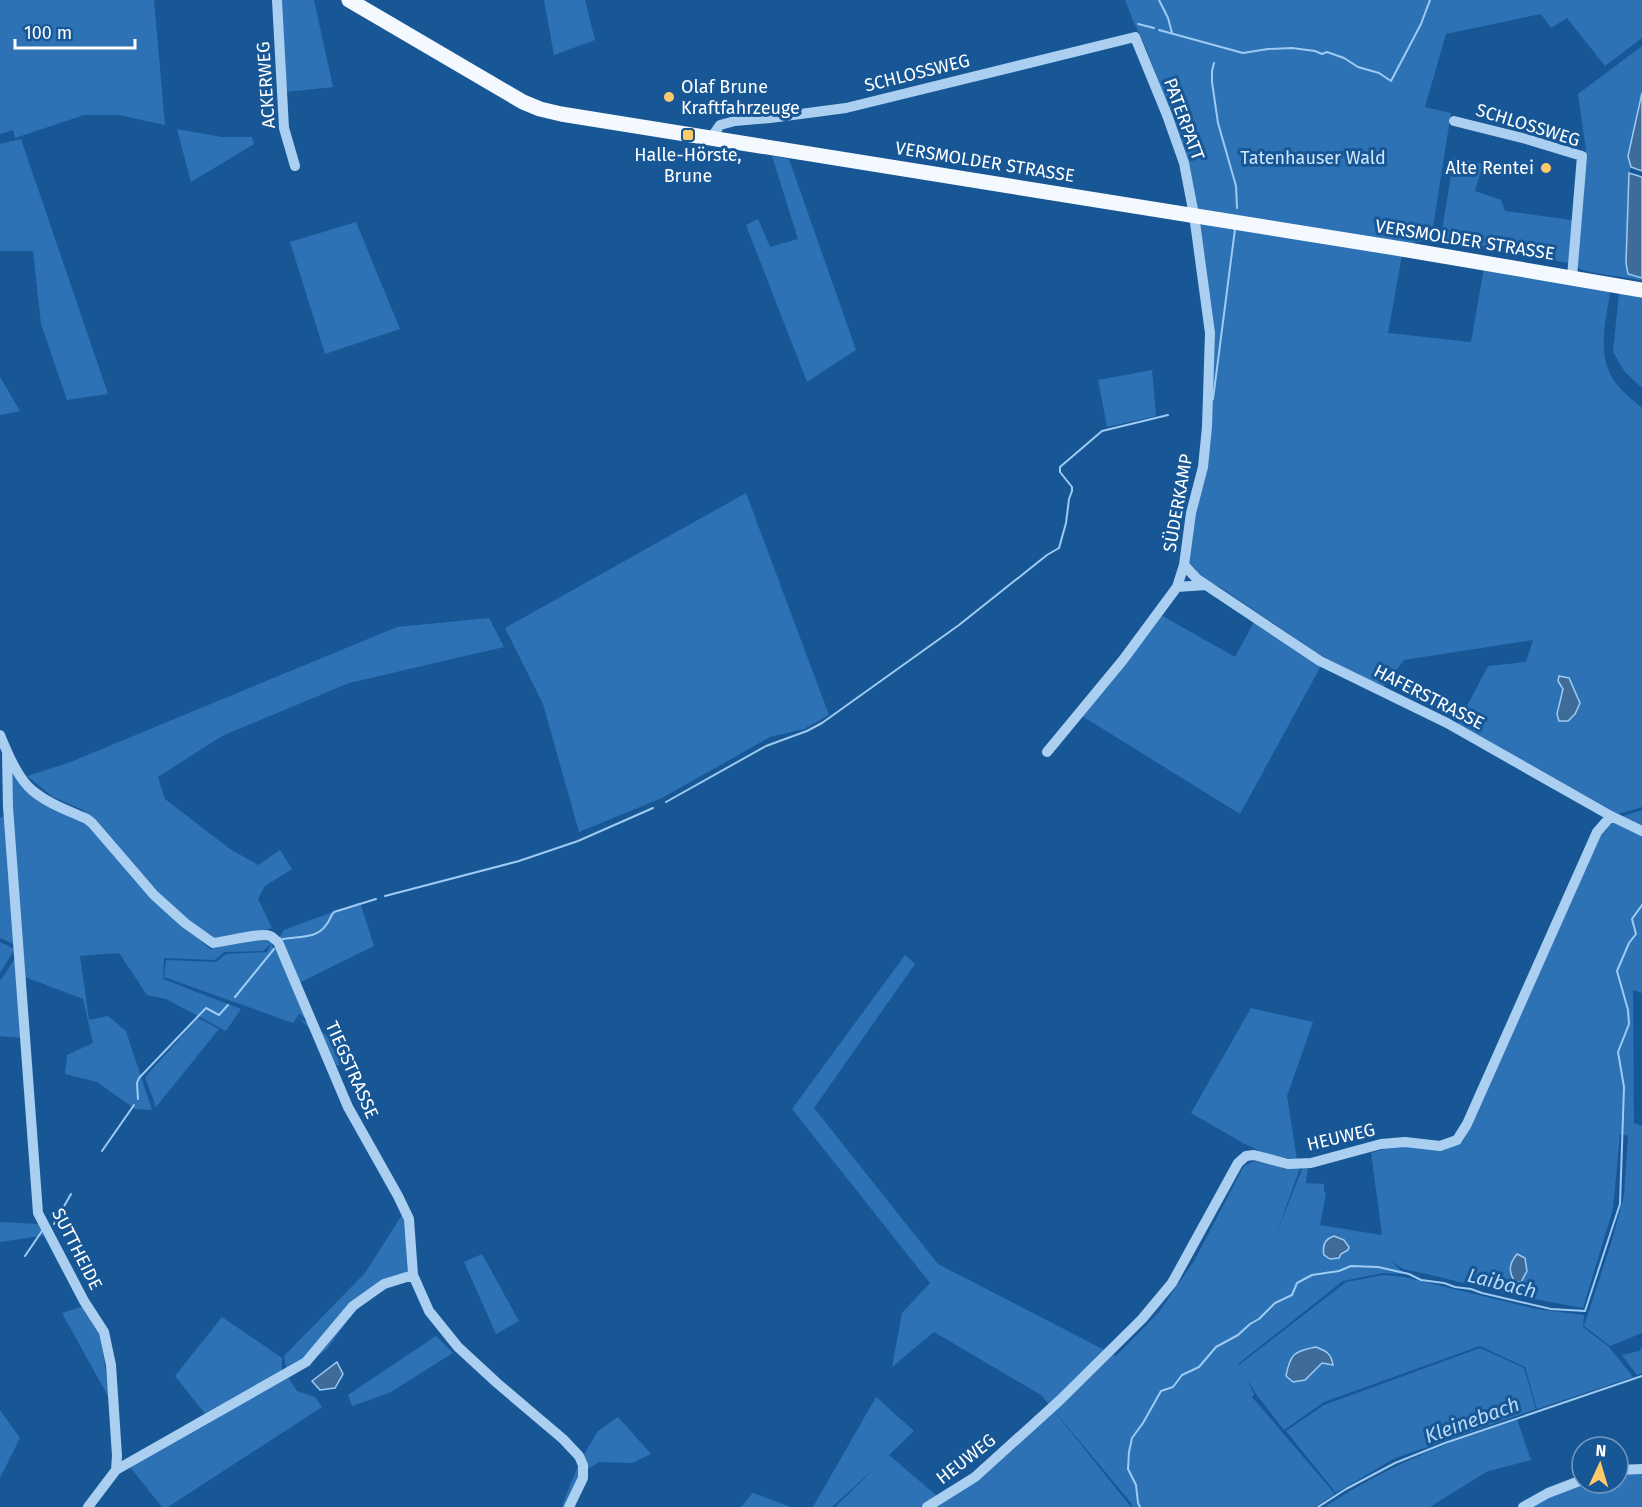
<svg xmlns="http://www.w3.org/2000/svg" width="1642" height="1507" viewBox="0 0 1642 1507" font-family="'Fira Sans',sans-serif">
<style>
.green{fill:#2c72b4}
.water{fill:#3f6b98;stroke:#9dcbf3;stroke-width:1.5}
.lines{fill:none;stroke-linecap:round;stroke-linejoin:round}
.stream{stroke:#9dcbf3;stroke-width:2}
.minor{stroke:#aacff1;stroke-width:10}
.major{stroke:#f4f9ff;stroke-width:15}
.poi-dot{fill:#ffca6a;stroke:#185796;stroke-width:2}
.labels{text-anchor:middle;dominant-baseline:central;stroke-width:6;stroke-linejoin:round;paint-order:stroke}
.street-label{font-size:18px;fill:#fff;stroke:#185796}
.poi-label{font-size:18px;fill:#fff;stroke:#185796;text-anchor:start}
.park-label{font-size:18px;fill:#d1e7fc;stroke:#185796}
.water-label{font-size:20px;font-style:italic;fill:#b7d8f7;stroke:#185796}
</style>
<rect width="100%" height="100%" fill="#185796"/>
<path class="green" d="M0,0H154L165,125L119,115H84L15,138L13,130L0,134Z
M282,0H314L333,87L286,92Z
M544,0H585L595,40L554,55Z
M1125,0H1642V38L1605,66L1567,18L1551,28L1541,14L1446,34L1425,107L1451,113L1431,240L1404,244L1388,333L1471,342L1484,268L1610,292C1606,322 1596,355 1615,382C1622,392 1633,400 1642,408V807L1618,814L1457,725L1488,666L1526,662L1533,640L1404,660L1381,690L1316,652L1220,587L1205,581L1188,562L1211,417L1199,226L1203,222L1197,208L1188,160L1146,48L1134,23Z
M1642,46V93L1628,156L1631,167L1629,174L1627,246L1628,274L1642,278V281C1621,275 1598,276 1577,268L1586,151L1578,94Z
M177,129L222,137H252L254,144L191,182Z
M21,139L108,394L67,400L41,324L33,251H0V144Z
M772,156L789,159L856,350L807,382L746,225L758,219L770,247L798,239Z
M1454,157L1483,164L1475,191L1501,200L1505,211L1572,220L1569,263L1440,242Z
M356,222L400,329L325,354L290,242Z
M1619,293L1642,297V388L1625,372L1613,352Z
M1152,370L1156,416L1107,427L1098,380Z
M0,377L20,411L0,415Z
M746,493L829,715L804,729L770,737L662,798L579,832L543,704L505,628Z
M1161,615L1235,657L1254,622L1322,664L1240,814L1082,716Z
M489,618L504,647L349,683L222,736L158,777L165,799L230,849L258,865L280,850L292,869L265,886L258,899L272,928L229,939L215,941L185,921L83,810L53,797L27,776L68,763L397,627Z
M9,768L21,781L81,816L152,897L210,949L259,938L272,943L263,951L224,952L215,960L164,958L163,979L241,1009L226,1031L166,999L147,995L119,953L80,956L89,1020L108,1016L126,1031L152,1110L135,1109L97,1082L65,1074L67,1055L93,1043L83,999L17,974L22,1038L0,1036V981L22,948L0,938V818L9,813Z
M1642,810V826L1620,817Z
M1616,822L1642,835V993L1633,990L1634,1123L1642,1126V1333L1610,1346L1584,1326L1613,1237L1624,1195L1628,1136L1620,1134L1613,1209L1583,1308L1511,1295L1431,1275L1403,1269L1391,1261L1405,1274L1383,1273L1343,1281L1238,1364L1239,1365L1346,1282L1384,1275L1404,1277L1536,1309L1584,1315L1583,1327L1609,1347L1633,1377L1537,1409L1525,1367L1480,1346L1324,1402L1284,1430L1256,1394L1247,1379L1254,1394L1252,1397L1335,1494L1315,1507H1132V1504L1041,1395L934,1332L892,1367L902,1313L930,1283L792,1109L905,955L915,964L814,1108L938,1264L1116,1356L1159,1312L1194,1261L1244,1166L1255,1161L1300,1168L1277,1232L1303,1167L1308,1166L1306,1183L1324,1184V1192L1326,1193L1320,1225L1382,1235L1371,1153C1381,1150 1394,1145 1405,1145C1425,1146 1445,1153 1463,1142L1600,833L1607,824Z
M360,902L374,946L299,983L279,938L284,930Z
M0,942L15,949L0,973Z
M271,944L280,955L309,1021L299,1014L293,1023L164,977L166,960L216,962L226,954L267,952Z
M1251,1008L1313,1022L1287,1096L1297,1160L1268,1155L1243,1143L1191,1113Z
M298,1017L355,1053L354,1062L335,1066L309,1028Z
M198,1018L219,1029L156,1107L145,1077Z
M402,1215L406,1227L407,1274L361,1302L327,1349L291,1377L286,1368L284,1356L365,1273Z
M0,1222L39,1224L46,1235L0,1242Z
M482,1254L519,1321L496,1334L464,1262Z
M84,1306L101,1335L109,1398L62,1313Z
M222,1317L282,1358V1371L206,1415L175,1376Z
M436,1336L453,1353L389,1393L352,1406L348,1395Z
M1642,1347V1373L1637,1375L1622,1355L1639,1351Z
M1480,1348L1524,1368L1536,1409L1393,1459L1336,1493L1286,1431L1324,1405Z
M288,1377L297,1391L315,1397L322,1407L168,1507H162L130,1467Z
M876,1397L914,1431L889,1455L937,1496L921,1507H835L877,1466L832,1507H813Z
M0,1410L20,1438L0,1478Z
M1054,1411L1131,1507H932Z
M618,1417L651,1454L632,1463L599,1462L580,1474L565,1507H562L565,1498L579,1463L598,1431Z
M1517,1419L1531,1460L1486,1472L1430,1507H1325C1386,1466 1448,1442 1517,1419Z
M1618,1473H1642V1507H1530L1550,1496L1585,1483H1618Z
M753,1493L791,1507H741Z"/>
<path class="water" d="M1642,93V171L1631,167L1628,156Z
M1629,173L1642,177V278L1628,274L1626,263Z
M1559,676L1569,678L1580,703L1575,714L1568,721H1559L1557,714L1563,689L1558,681Z
M1334,1236L1344,1240L1349,1247L1348,1250L1341,1254L1339,1258L1330,1259L1324,1255C1322,1246 1325,1239 1334,1236Z
M1517,1254L1525,1258L1527,1271L1521,1282H1515C1508,1271 1509,1264 1517,1254Z
M1316,1347C1326,1351 1331,1353 1333,1365L1322,1363L1305,1380L1293,1382L1286,1376C1290,1354 1294,1351 1316,1347Z
M337,1362L343,1374L335,1388L320,1390L312,1381Z"/>
<g class="lines">
<path class="stream" d="M1159,0L1168,18L1172,33
M1138,24L1154,28
M1159,30L1243,53L1268,49L1292,48L1315,51L1322,54L1327,52L1344,58L1358,67L1379,73L1391,81L1421,24L1430,0
M1214,63L1212,71V82L1218,123L1236,186L1237,208
M1213,399L1235,229
M666,802L766,746L807,731L822,723L959,625L1047,555L1059,548L1066,523L1069,499L1072,491V487L1060,472V467L1102,431L1168,415
M385,896L519,861L578,841L653,808
M282,940L283,939C298,936 317,939 326,925C330,921 330,916 334,912L376,899
M235,997L274,949
M138,1099L137,1083L139,1078L206,1008L219,1015L228,1005
M102,1151L134,1105
M54,1224L71,1194
M25,1256L42,1231
M1140,1507L1138,1503L1136,1485L1128,1469L1129,1452L1132,1438L1143,1423L1161,1391L1173,1387L1182,1375L1199,1367L1216,1347L1238,1335L1250,1324L1259,1319L1275,1303L1292,1295L1297,1283L1312,1275L1339,1271L1351,1266L1378,1267L1409,1274L1421,1280L1444,1283L1455,1287L1471,1289L1482,1293L1551,1309L1585,1311L1620,1204L1624,1087L1618,1052L1629,1024L1628,1010L1617,971L1629,943L1636,934L1632,919L1642,905
M1318,1507L1346,1489L1395,1463L1445,1443L1642,1376"/>
<path class="minor" d="M277,0L284,128L295,166
M1454,121L1526,139L1582,156L1572,277
M711,138L720,125L735,121L770,118L846,108L1135,37L1167,115L1184,163L1194,215L1210,333L1207,427L1203,467L1191,513L1184,565L1177,587L1123,660L1047,752
M1184,565L1197,579L1320,661L1447,723L1611,816L1642,831
M1177,587L1206,585
M0,735C7,752 18,779 33,791C49,804 69,811 87,819L92,823L154,895L185,923L213,943C226,942 261,932 270,936C273,937 275,940 278,942L348,1107L398,1196L409,1219L413,1275L429,1311L458,1347L497,1383L563,1439L579,1456L583,1465V1478L569,1507
M7,755L8,807L38,1213L84,1301L104,1332L111,1365L117,1456L116,1470
M1618,1470L1642,1469
M88,1507L116,1470L306,1362L353,1306L384,1284L413,1275
M927,1507L975,1477L1059,1401L1142,1319L1172,1283L1238,1163L1246,1156L1254,1155L1288,1164L1311,1163L1381,1144L1405,1142L1440,1146L1457,1140L1467,1124L1597,832L1611,816
M1523,1507L1548,1493L1582,1480"/>
<path class="major" d="M349,0L523,102L540,109L561,114L1408,250L1642,290"/>
</g>
<g class="poi-dot">
<circle cx="669" cy="97" r="6"/>
<rect x="682" y="129" width="12" height="12" rx="3"/>
<circle cx="1546" cy="168" r="6"/>
</g>
<g class="labels">
<g class="street-label">
<text transform="translate(917 73) rotate(-14)">SCHLOSSWEG</text>
<text transform="translate(266 85) rotate(-94)">ACKERWEG</text>
<text transform="translate(1184 119) rotate(70)">PATERPATT</text>
<text transform="translate(1528 125) rotate(17)">SCHLOSSWEG</text>
<text transform="translate(985 162) rotate(9)">VERSMOLDER STRASSE</text>
<text transform="translate(1465 240) rotate(9)">VERSMOLDER STRASSE</text>
<text transform="translate(1178 503) rotate(-80)">SÜDERKAMP</text>
<text transform="translate(1429 697) rotate(27)">HAFERSTRASSE</text>
<text transform="translate(352 1070) rotate(66)">TIEGSTRASSE</text>
<text transform="translate(1341 1137) rotate(-13)">HEUWEG</text>
<text transform="translate(77 1249) rotate(63)">SUTTHEIDE</text>
<text transform="translate(966 1459) rotate(-38)">HEUWEG</text>
</g>
<g class="poi-label">
<text x="681" y="87">Olaf Brune<tspan x="681" dy="21">Kraftfahrzeuge</tspan></text>
<text x="688" y="155" text-anchor="middle">Halle-Hörste,<tspan x="688" dy="21">Brune</tspan></text>
<text x="1534" y="168" text-anchor="end">Alte Rentei</text>
</g>
<g class="park-label">
<text x="1313" y="158">Tatenhauser Wald</text>
</g>
<g class="water-label">
<text transform="translate(1502 1283) rotate(14)">Laibach</text>
<text transform="translate(1472 1420) rotate(-20)">Kleinebach</text>
</g>
</g>
<g transform="translate(1600 1465) rotate(4)"><circle r="28" fill="#185796" stroke="#749ac0" stroke-width="1.5"/>
<path d="M0-4.5L10 22L0 15L-10 22Z" fill="#ffca6a"/>
<text y="-9" font-size="16" font-weight="bold" text-anchor="middle" fill="#ffffff">N</text>
</g>
<path d="M15 39v9h120v-9" fill="none" stroke="#ffffff" stroke-width="3"/>
<text x="24" y="39" font-size="18" fill="#ffffff" stroke="#185796" stroke-width="4.5" paint-order="stroke">100 m</text>
</svg>
